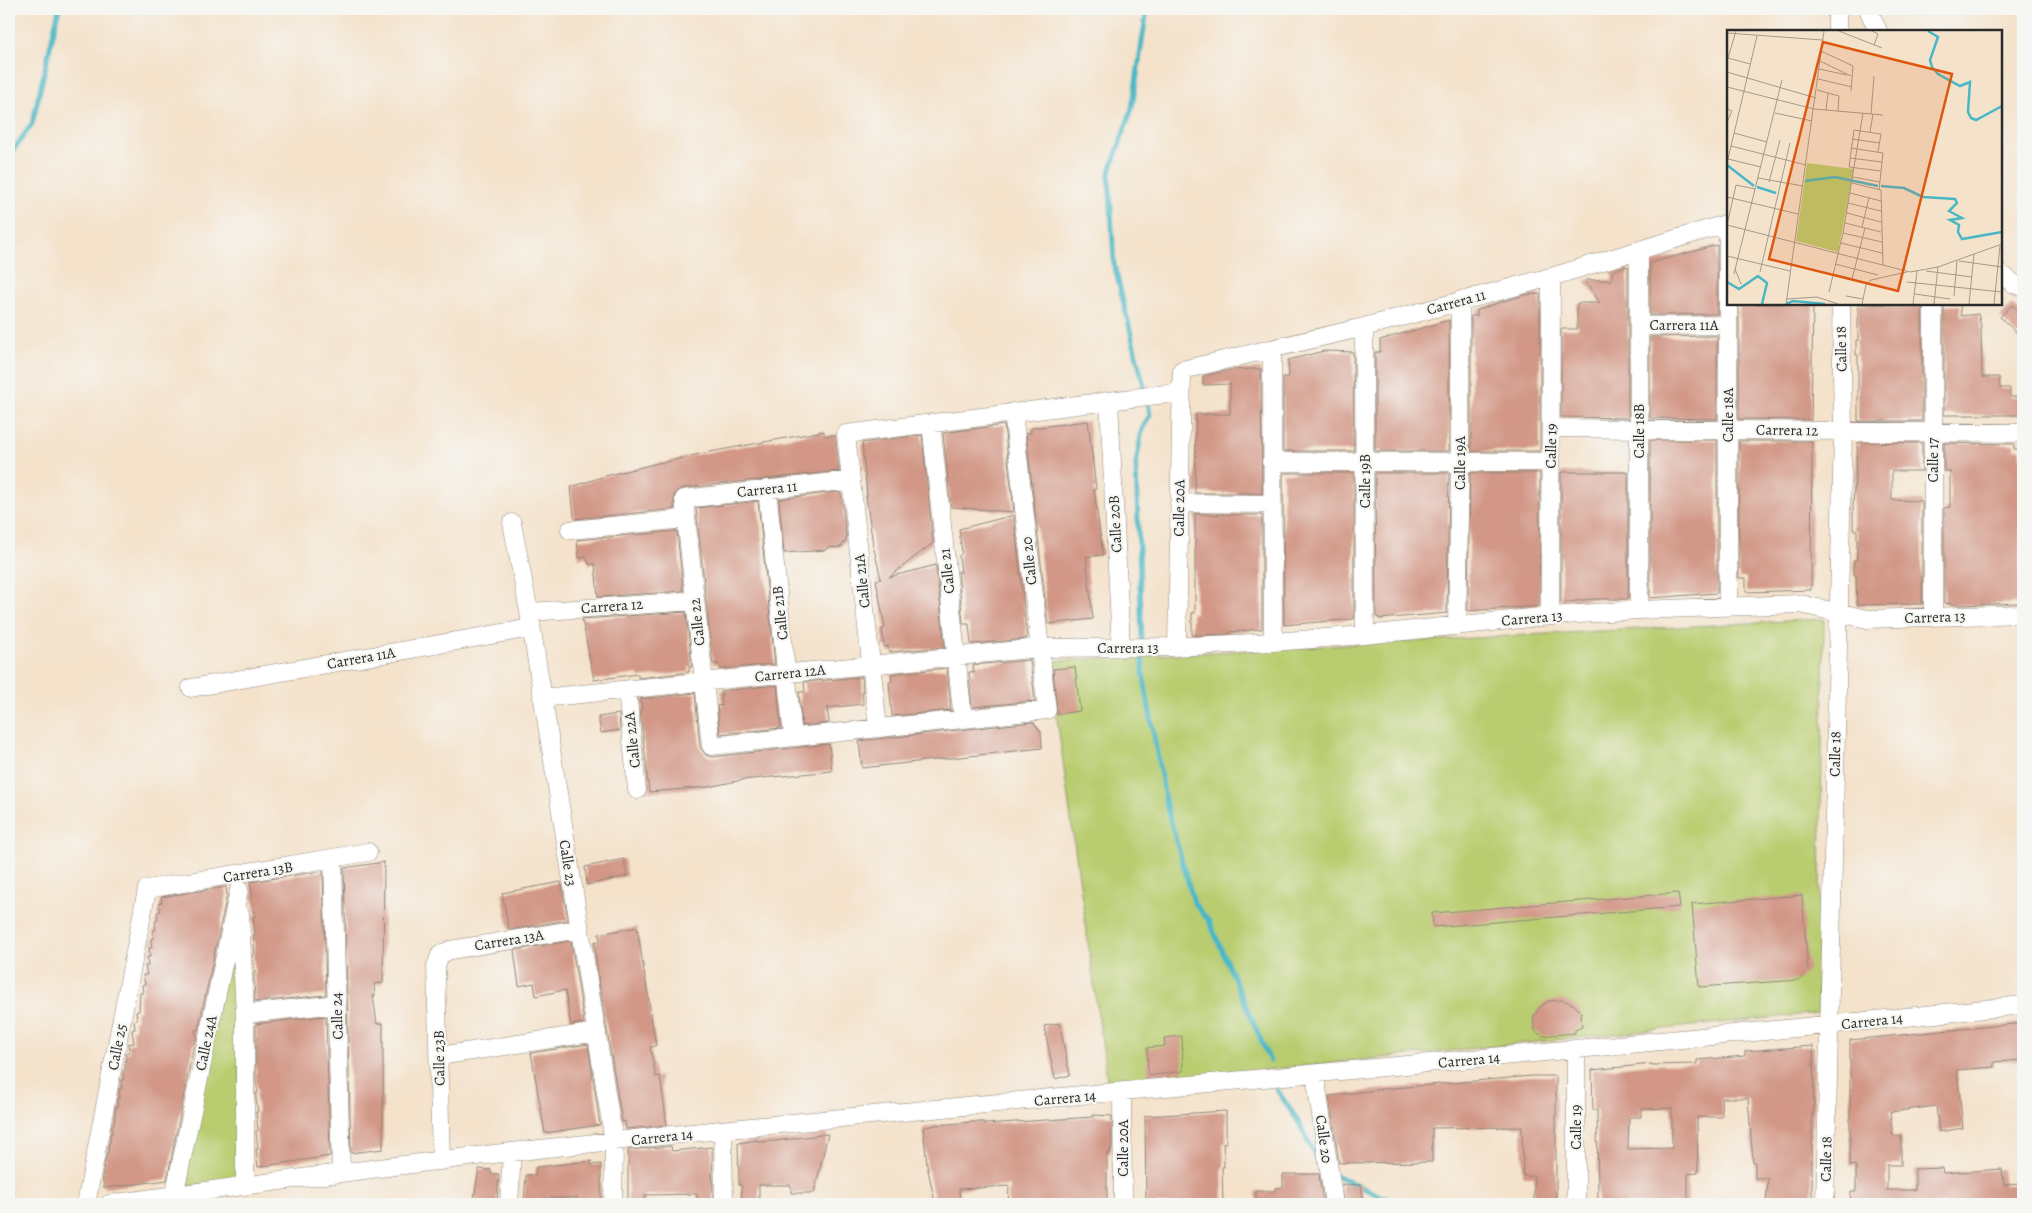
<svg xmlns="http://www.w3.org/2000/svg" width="2032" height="1213" viewBox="0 0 2032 1213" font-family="Alegreya,serif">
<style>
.green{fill:#b9cd70;stroke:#727c4e}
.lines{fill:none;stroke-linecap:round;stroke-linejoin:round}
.stream{stroke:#4ab7c5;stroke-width:5}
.building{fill:#d29786;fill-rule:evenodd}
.minor-casing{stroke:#90867b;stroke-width:19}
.minor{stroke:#fff;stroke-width:18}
.labels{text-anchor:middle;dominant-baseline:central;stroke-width:4.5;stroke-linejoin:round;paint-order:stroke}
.street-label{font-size:15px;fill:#2b2b2b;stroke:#f6f6f2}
.inset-river{fill:none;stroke:#4ab7c5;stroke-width:2.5}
.inset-road{fill:none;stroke:#a4998b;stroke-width:1}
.view{fill:#df570e;fill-opacity:0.15;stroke:#df570e;stroke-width:2.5}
.inset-edge{fill:none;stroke:#2b2b2b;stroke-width:2.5}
</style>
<rect width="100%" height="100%" fill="#f6f6f2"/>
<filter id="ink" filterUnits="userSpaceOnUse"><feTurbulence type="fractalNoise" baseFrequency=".02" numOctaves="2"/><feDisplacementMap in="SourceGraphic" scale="10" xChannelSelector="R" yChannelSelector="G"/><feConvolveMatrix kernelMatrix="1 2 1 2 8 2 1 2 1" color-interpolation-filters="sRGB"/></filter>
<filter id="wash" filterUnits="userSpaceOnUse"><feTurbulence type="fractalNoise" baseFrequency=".0096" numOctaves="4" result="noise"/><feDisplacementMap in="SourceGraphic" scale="20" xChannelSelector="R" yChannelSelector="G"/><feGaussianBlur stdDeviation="1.12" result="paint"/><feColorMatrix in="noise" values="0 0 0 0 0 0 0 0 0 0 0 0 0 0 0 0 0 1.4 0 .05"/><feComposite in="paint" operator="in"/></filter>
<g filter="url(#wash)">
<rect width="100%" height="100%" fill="#f4e2cb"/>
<path class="green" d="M1824,619L1818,1013L1108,1086L1049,661Z
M230,950L239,951L241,1181L180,1187Z"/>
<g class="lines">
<path class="stream" d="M9,156L32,124L59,9
M1145,391L1114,264L1109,174L1132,108L1147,9
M1148,403L1150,415L1142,429L1136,464L1143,673L1166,805L1194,903L1209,921L1270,1061
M1277,1090L1298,1121L1318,1162
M1335,1175L1398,1204"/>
</g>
<g id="blocks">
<path class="building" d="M1717,245V314L1650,315V263Z
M1628,266V418L1561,417V329H1577V303H1600L1585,280H1612V271Z
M1540,294V451H1471V316H1477V310L1501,302L1525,295Z
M1739,304H1813L1811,420L1739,419Z
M1858,304H1922V421H1858V355H1856V340H1858Z
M1960,305L1961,316L1978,314L1981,326L1982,377H1999L2000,388H2010V397H2020V415H1944V306Z
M2012,305L2023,315V339L2000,317Z
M1449,320V451H1375V352H1380V340Z
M1717,336V419L1650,418V337Z
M1324,351L1353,352L1354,451H1283V377H1289L1288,360Z
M1253,369H1261L1262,493H1195L1196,414H1230V384L1203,385V376L1230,370Z
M1088,421L1096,489H1094L1103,555L1086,557L1093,619L1048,624L1026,433H1031V428Z
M1004,425L1014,512L951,507L943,433Z
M824,431V436L835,435L839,471L683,488L677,491L674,495V509L575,519L574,517L571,487L605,476L662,462V463L699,454Z
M922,435L933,543L889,577L936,565L945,647L889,652L888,646L884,647L882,629L885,628L876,580L881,579L873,545L866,496H867L866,483L862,443Z
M1650,440H1717V593L1650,598Z
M1739,441H1812L1811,590L1746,592V578H1739Z
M1858,442L1922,443V471H1892V500L1922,501V604L1857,605L1856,575H1854V560H1857V530H1853V503Z
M1944,443L2014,444V449H2020V458H2022V473L2020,477V603L1958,605L1944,603V508L1950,507V471H1944Z
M1561,472H1628V599H1591L1561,603Z
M1283,473H1354V619L1284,625Z
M1375,473H1449L1447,613L1379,619V617H1376Z
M1470,473H1540L1539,606L1468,611Z
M836,492L841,493L846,534V540L841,547L826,548V550L784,553L779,499Z
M758,501L775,664L720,669L718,663L713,664L696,508Z
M1195,514L1262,515V629L1230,632V634L1192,635V613H1195Z
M1014,515L1027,639L971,644L969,624H963L958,571L961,573L959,556L962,553L959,529Z
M677,531L683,591L598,597L595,564H589L586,557L579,558L577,540Z
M686,612L692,667H689V672L638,678V674L594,680L582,619Z
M1030,660L1035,701L972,707L969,672L974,673L973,665Z
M1075,667L1080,711L1057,714L1053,669Z
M947,668L951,710L892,716L889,682H892L891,674Z
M862,677L863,704L827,708L829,723L802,726L799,692H805L804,682Z
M777,685L781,728L720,734L717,705L722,706L721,691Z
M695,693L700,747L706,755L712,757L829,744L832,771L742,780L708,787L649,792L640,710L642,709L641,699Z
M619,714L620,730L601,733L598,717Z
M1033,722L1041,732L1042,748L862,768L859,741Z
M624,859L627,876L587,885L585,867Z
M384,862L383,983L374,984L375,996H373L377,1024L383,1023V1149L351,1153L344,868Z
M323,871L326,995L255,1002L254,973H255L253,954H255L253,935H255L253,917L256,916L250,882Z
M561,882L568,920L509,930L502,893Z
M226,887L227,895L198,1030H195L197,1038L194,1044L167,1180L104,1188L102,1176L107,1153L108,1152L109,1143H110V1134H112V1125H114L116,1107H118L117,1098H120L119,1089H122L121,1080H123V1071L125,1070L126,1053L129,1052L128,1044L134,1043L132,1030L135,1029L134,1021L137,1020L136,1012L139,1011L140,993H143L142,985L145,984L143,975H147L145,966H148L147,957H150L149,948H152L151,939L154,938L153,930H156L155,921L158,920L157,912L161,911L159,903L162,902L161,897Z
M1678,893L1680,907L1433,927L1432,913Z
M1802,895L1808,970L1799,980L1699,987L1692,904Z
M637,927L656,1046L650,1047L656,1077L660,1076L667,1125L626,1129L625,1121L622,1122L598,975L594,942L600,941L599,934Z
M571,941L584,1023L571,1025L565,990L536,996L534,983L519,986L514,950Z
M1563,1000L1573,1004L1581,1012L1582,1027L1575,1030V1033L1542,1036L1535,1031L1533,1018L1539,1008L1548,1001Z
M326,1016L330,1156L258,1167L256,1149H258L256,1131L258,1130L256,1112H258L256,1098V1093H258L256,1081V1024Z
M1059,1023L1070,1075L1055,1079L1044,1026Z
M2023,1023V1060L1994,1062V1067L1957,1070L1963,1128L1939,1132L1936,1106L1890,1112L1893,1136H1901V1165H1887V1190H1915V1169L1942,1168L1943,1173L2002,1169L2004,1185L2023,1184V1204H1850L1851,1191H1856V1165L1850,1166V1040Z
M1182,1036L1183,1071L1148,1076L1147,1048L1165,1046L1164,1038Z
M588,1044L600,1125L545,1133L531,1053Z
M1813,1046L1814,1113L1812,1114V1204H1766L1768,1178H1755V1162H1753L1748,1098H1721L1722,1117H1697L1698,1173L1688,1174V1204H1598L1597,1110H1593L1592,1070L1652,1064V1065L1697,1064V1060L1745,1056V1051ZM1672,1108V1148L1628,1149L1629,1117H1641V1109Z
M1532,1076H1556V1204H1534V1176H1523L1522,1127L1432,1128V1162L1339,1163L1329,1096L1383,1089Z
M1226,1111V1143H1223L1224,1167H1222L1223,1204H1146L1145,1116Z
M1093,1115L1112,1116V1145L1110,1153H1107V1204H1008L1009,1186L959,1189L960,1204L935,1203L927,1165L923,1128L935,1125L973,1122H984L985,1124L1093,1117Z
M828,1134L814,1193H791V1185H759V1204H742L741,1185H739L738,1143L758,1140V1142L775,1141Z
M671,1146L672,1151L712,1147L713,1204H697V1194L645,1195V1204H628V1150Z
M592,1161L591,1165L601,1164V1204H578V1198H545V1204H524L526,1175H535L536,1167Z
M479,1169L491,1170V1174H499L497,1204H473Z
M1283,1174H1319L1323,1204H1256V1191H1275V1188L1283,1187Z
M1342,1184L1361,1185L1364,1204H1344Z"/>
</g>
</g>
<g filter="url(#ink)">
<use href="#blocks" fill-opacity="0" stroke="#90867b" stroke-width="1"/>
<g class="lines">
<defs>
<path id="minor" d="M1837,9V31
M1868,9L1878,31
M1728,223V606
M2001,274L2014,284L2023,287
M1933,304V617
M1639,326L1728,325
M1364,327L1365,635
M1272,349L1273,642
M1109,401L1121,648
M931,423L963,719
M1551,428L2023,433
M1271,462H1550
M851,480L684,499L711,746L1047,710L1013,412
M767,489L793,737
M1179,503L1272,504
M512,523L529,612L614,1142L613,1204
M570,530L686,519
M1639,610V251
M529,612L695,601
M1550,616L1551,277
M1457,626L1460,462V300
M1177,647L1182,370L1364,327L1551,277L1728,223
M191,688L531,628
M627,690L637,790
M542,698L1039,648L1172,647L1273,642L1365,635L1550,616L1639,610L1800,604L1867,619L2023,614
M878,728L846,434L1181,392
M333,859L341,1173
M240,914L245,1014V1186
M245,1014L337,1004
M1576,1050V1204
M439,1056L597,1032
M1315,1074L1334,1204
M1122,1093L1123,1204
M723,1130L724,1204
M441,1161L436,966L440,955L450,950L579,929
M174,1196L239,890
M86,1204L147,889L368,852
M109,1204C243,1186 377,1167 512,1152C1015,1097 1520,1058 2023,1005
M509,1204L512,1152
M1825,1204L1843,431L1841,304"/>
</defs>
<use href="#minor" class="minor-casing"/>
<use href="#minor" class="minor"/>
</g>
</g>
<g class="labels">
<g class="street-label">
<text transform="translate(1456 302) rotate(-15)">Carrera 11</text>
<text x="1684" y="325">Carrera 11A</text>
<text transform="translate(1841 349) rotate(-91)">Calle 18</text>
<text transform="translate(1728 415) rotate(-90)">Calle 18A</text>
<text transform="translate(1787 430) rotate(1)">Carrera 12</text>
<text transform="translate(1639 431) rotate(-90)">Calle 18B</text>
<text transform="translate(1551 446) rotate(-89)">Calle 19</text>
<text transform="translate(1933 460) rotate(-90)">Calle 17</text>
<text transform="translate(1460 463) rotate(-90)">Calle 19A</text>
<text transform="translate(1365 481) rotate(-90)">Calle 19B</text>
<text transform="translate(767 489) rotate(-6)">Carrera 11</text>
<text transform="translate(1179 508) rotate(-89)">Calle 20A</text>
<text transform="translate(1115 524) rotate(-93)">Calle 20B</text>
<text transform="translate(1029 561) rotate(-96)">Calle 20</text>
<text transform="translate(947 571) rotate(-96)">Calle 21</text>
<text transform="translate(862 581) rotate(-96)">Calle 21A</text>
<text transform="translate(612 606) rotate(-4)">Carrera 12</text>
<text transform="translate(780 613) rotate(-96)">Calle 21B</text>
<text transform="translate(1935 617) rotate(-2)">Carrera 13</text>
<text transform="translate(1532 618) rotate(-5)">Carrera 13</text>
<text transform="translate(697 622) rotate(-96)">Calle 22</text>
<text x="1128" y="648">Carrera 13</text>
<text transform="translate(361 658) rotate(-10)">Carrera 11A</text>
<text transform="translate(790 673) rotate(-6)">Carrera 12A</text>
<text transform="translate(632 740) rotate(-96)">Calle 22A</text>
<text transform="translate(1835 754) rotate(-89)">Calle 18</text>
<text transform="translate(568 863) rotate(81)">Calle 23</text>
<text transform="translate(258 872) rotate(-9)">Carrera 13B</text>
<text transform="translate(509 940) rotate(-9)">Carrera 13A</text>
<text transform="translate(337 1016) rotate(-92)">Calle 24</text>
<text transform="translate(1872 1021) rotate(-6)">Carrera 14</text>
<text transform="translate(206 1043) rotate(-78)">Calle 24A</text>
<text transform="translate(117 1047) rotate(-79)">Calle 25</text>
<text transform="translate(439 1058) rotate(-91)">Calle 23B</text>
<text transform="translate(1469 1060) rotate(-5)">Carrera 14</text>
<text transform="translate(1065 1098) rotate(-5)">Carrera 14</text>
<text transform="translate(1576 1127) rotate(-90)">Calle 19</text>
<text transform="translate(662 1137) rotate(-6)">Carrera 14</text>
<text transform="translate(1324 1139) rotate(82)">Calle 20</text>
<text transform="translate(1123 1148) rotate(-90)">Calle 20A</text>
<text transform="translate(1826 1159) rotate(-89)">Calle 18</text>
</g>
</g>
<g transform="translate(1727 30)">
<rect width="275" height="275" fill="#f4e2cb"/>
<path d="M80,133L127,139L111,222L69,211Z" fill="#b9cd70"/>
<path class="inset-river" d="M201,1L211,7L203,30L205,37L211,44L233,56L243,52L241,82L244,88L249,90L275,76M0,135L27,156M78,151L108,147L151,156M154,156L177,158L196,167L228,169L230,173L222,181L235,188L223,190L232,195L231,202L235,209L275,202M30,157L49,163M0,252L12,259L31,246L40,253L35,274M59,274L66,271L98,274"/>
<path class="inset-road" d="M112,1L155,18M145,1L151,4L147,15M0,3L95,10M94,21L126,36L124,61M1,28L9,1M1,28L23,34M93,31L124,46M92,39L120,45M0,42L89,68M91,49L125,57M0,57L87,79L156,85M90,60L112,66L111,81M0,79L5,81L0,92M99,80L101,63M48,83L85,91M144,84L147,46M143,102L146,84M7,103L40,112M125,109L153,113M4,116L79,135M124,118L156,123L152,160M151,122L154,104L127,100L122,137L154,141M123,128L155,132M1,129L34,137M0,133L30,6M126,147L153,152M31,148L76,156M42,152L53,110M125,153L154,160L156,235M123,163L154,171M0,167L71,184M121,173L154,181M120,183L154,192M118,193L154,202M0,195L183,242L211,237L275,214M0,195L9,155L28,159M135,197L142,168M116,203L155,212M114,213L155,223M0,226L63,241M232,231L275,237M108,234L151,245M8,239L14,254M199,241L245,247M33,242L63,113M7,244L55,50M106,244L130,250M125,249L138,198M180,252L275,262M102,262L116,203L136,83M188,264L223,269M119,266L136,269M227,266L230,231M60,269L90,267L111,274M59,274L97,1M135,274L139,255L144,250L180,242M186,274L190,241M207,274L211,237M242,274L247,224M267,274L273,216"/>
<path class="view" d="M96,12L225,44L171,261L42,229Z"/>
<rect width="275" height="275" class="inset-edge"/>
</g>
<rect width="2032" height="1213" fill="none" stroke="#f6f6f2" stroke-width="30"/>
</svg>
